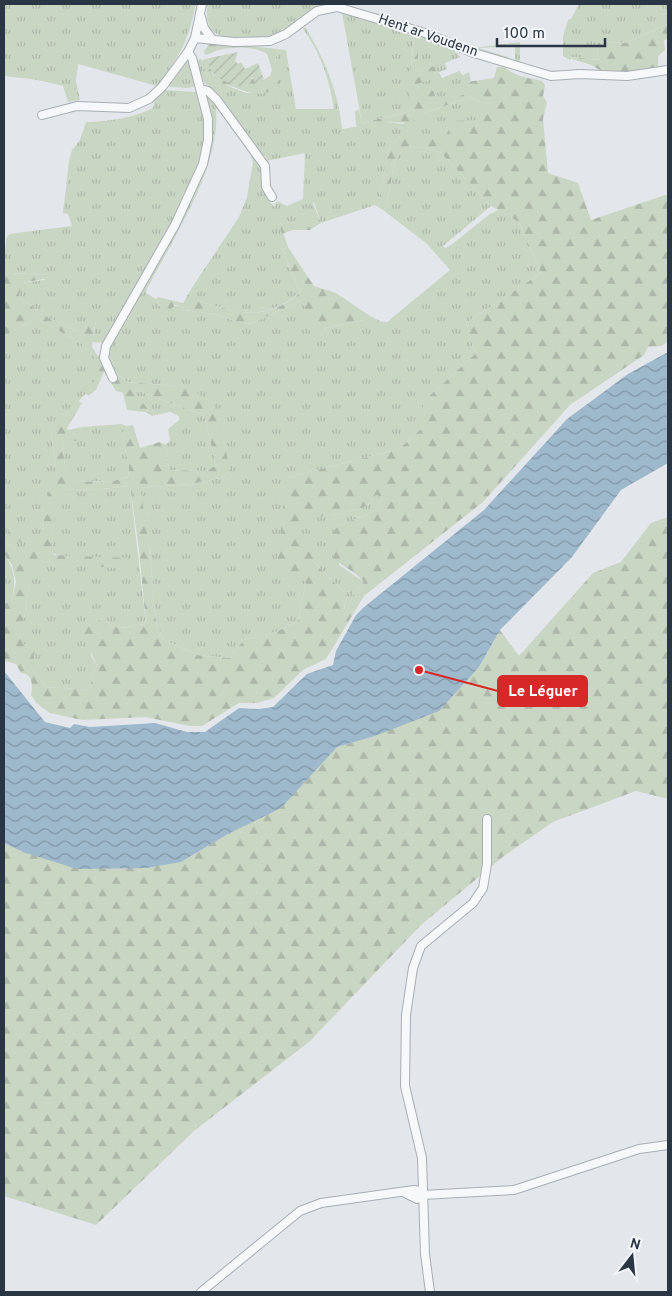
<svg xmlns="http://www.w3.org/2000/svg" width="672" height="1296" viewBox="0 0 672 1296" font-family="Overpass,sans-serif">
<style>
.grass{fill:url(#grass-tufts)}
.forest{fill:url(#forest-firs);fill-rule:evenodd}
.garden{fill:url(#garden-furrows)}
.water{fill:url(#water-waves)}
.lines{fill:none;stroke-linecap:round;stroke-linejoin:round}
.minor-casing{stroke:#a8aeb6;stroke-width:10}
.minor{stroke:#f6f8fa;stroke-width:8}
.labels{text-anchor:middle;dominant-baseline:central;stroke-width:4;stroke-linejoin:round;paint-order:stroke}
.street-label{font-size:14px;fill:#2a3644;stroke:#f3f6f9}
.leader{fill:none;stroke:#d62828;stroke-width:2}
.callout-dot{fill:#d62828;stroke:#f3f6f9;stroke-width:2}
.callout{fill:#d62828;stroke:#d62828;stroke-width:2}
.callout-label{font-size:15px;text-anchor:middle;font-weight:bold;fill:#fff}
</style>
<defs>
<pattern id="grass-tufts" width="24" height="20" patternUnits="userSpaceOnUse" patternTransform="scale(1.25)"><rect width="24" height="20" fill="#cad6c4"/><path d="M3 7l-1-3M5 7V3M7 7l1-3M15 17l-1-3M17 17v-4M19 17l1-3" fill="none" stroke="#aeb8aa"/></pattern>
<pattern id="forest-firs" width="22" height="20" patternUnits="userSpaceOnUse" patternTransform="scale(1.25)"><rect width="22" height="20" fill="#cad6c4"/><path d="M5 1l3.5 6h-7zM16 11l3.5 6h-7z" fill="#aeb8aa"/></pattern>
<pattern id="garden-furrows" width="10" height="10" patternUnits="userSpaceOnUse" patternTransform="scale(1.25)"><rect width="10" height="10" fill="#cad6c4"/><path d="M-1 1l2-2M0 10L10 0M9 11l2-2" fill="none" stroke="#aeb8aa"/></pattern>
<pattern id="water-waves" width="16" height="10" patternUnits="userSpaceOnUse" patternTransform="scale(1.25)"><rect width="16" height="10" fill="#9eb9cc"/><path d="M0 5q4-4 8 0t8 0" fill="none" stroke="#8197a7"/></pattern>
</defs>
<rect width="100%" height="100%" fill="#e3e7ec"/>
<path class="grass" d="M4,4H196C187,44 181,54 157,86L78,64L76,81L80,100L68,102L63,86L38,80L4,76Z
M207,4H322C309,13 296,25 282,33C269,41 222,43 212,30C206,22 207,13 207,4Z
M579,4H668V24L626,43L600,41L597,45L598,60L573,57L570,60L563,56V36L568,20L571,19Z
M346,12L414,34L411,67V111L362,123L342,13Z
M305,27C324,57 339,93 342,129L385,122L402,124L424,113L471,97L479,102V120L447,136H400L388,150L378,207L375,205L321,223L314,202L310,204L314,220L310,223H289L280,215H277L288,247L283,250L300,293C261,322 240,314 197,300V288L193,286L239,217L247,197L253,162C251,148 226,117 216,108C221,168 174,236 147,289L146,293L156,299L159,306H181L184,310L214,314L243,324L253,323L301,301L321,335L326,328L368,319L370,316L382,322H387L450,270L426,243L383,210L386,208L395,159L407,146L430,149L441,153L491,206L443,246L445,248L451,245L490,214L499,210L519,222L541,273L466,323L475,354L423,402V427L399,449L286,478L306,582L298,621L276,632L244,640L229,658L196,655L163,639L156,623L150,554L140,491L147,487L192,484L224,477L230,468L190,387L127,382L115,371L110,357L107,359L112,339L142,292L181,218L204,164L205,93L214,100L262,167V189L274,207L277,201L287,206L303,199L305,153L267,161L266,156H263L219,97L204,82L196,61L201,59L208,78L217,86L223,84L246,93L268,92L278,49L286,50L296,109H334C329,79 321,53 303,29Z
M418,35C433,40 450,43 460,57L445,63L447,69L439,72L442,78L459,71L463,75L469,72L471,81L467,82V91L463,95L436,103L417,92L418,84L436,66L418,70Z
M520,42V62L515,61V46L478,48L508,57L509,60L473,48Z
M186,62H190L197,86L188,88L170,87L168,84Z
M165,90L196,92L199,95L206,117V148L191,190L105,343L92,342L95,327L91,320L81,333L43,315L19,297L21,283L44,280L48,275L10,273L4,266L6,239L9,234L72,226L68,214L63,213L69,161L72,150L80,140L86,122C108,122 134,117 153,108L155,97Z
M36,318L81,343L95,358L99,355L103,363L92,387L51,431L57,478L43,526V552L34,551L19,559L14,547L4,541V336Z
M136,390L204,415L216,465L207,471L169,470L166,445L170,440L168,429L179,420V416L170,412L152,416L145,412L148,410L135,394Z
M121,424L127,426L122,434L129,467L128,477L113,481L72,482L66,472L62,445L64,441L82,433L81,427Z
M130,486L146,624L121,628L96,619L91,656L97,666L92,676L90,690L46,687L31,667L23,643V625L31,573L44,562L126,568L50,553L58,490L102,489Z
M376,494L382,497L377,510L339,526V565L364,582L354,592L347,610L344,609L347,595L314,562L298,532L301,515C317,518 355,514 369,504C371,502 374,497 376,494Z
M4,554C15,570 16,581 12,600L4,604Z"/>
<path class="forest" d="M668,24V38L664,41L665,50L658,56V69L627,73L603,72L591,65L572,59L573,57L598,60L597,45L600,41L626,43Z
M414,34L418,35V70L436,66L435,78L418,84L417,92L430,89L434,92L436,102L463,95L467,91V82L494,78L497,67H505C515,78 529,77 542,81L545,85L543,96L547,102L543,119L548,173L578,183L591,220L668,194V342L661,346L648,347L644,355L570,405L483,502L364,596L326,659L303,670L274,698L257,703H239L202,726H190L145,717L82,720L50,713L36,703L31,695C33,686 33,674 21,673L16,664L4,661V604L12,600L16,582L12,565L4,554V541L14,547L19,558L34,551H43C43,531 42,492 57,478L51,431L78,401L82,403L67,428L68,430L81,427L82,433L76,441H64L62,445L66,471L72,482L113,481L128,477L129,467L122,434L127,426L133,425L140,448L160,442L166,445L169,470L207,471L216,465L204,415L136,390L135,394L148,409L145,412L127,410L123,393L116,391L104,372L96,390L88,396L86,393C97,381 96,368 110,357L115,371L127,382L190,387L214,406L230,468L224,477L192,484L147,487L141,491L150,554L156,623L163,639L196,655L229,658L244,640L276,632L298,621L306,582L277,571L286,478L399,449L423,427V402L475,354L466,323L541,273L519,222L491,206L441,153L430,149L407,146L395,159L386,208L383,210L378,207L388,150L400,136H446L452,121L479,120V102L471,97L424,113C413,127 398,121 383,123C375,123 367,126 359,128L356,125L355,111L359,110L362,123L411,111L408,102ZM130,486L139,550L146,624L121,628L96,619L91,620L83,634L97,666L92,676L90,690L46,687L31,667L35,652L23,643V625L31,574L44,562L126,569L127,558L54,555L50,552L59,490L102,489ZM376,495L382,497L377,510L339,526L326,538C332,568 348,563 364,582L354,592L347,610L344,609L347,595L314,562V551L299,532L301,516C317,518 355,514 369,504C371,502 374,497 376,495Z
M211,42L278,49L275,62L280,83C256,109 236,79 217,86L208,78L201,61L205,59L209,61L213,75L244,87L249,78L261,81L270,76L272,70L267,54C255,46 233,47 219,50C214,51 210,54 205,55L204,51Z
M312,201L321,223L310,230H293L282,234L277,215H280L289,223H310L313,220L310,203Z
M288,247L314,286L336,293L370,316L368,319L326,328L321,335H317L301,301L253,323L243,324L214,314L184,310L181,306L175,305L171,309L159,306L156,299L158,297L183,303L193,286L197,287V300C237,313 263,323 300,293L283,250Z
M4,266L10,273L48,275L49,278L22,283L19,297L43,315L81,333L91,320H95L92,347L99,358H95L81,343L36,318L4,336Z
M9,517H13L24,533L20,542L9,537L7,522Z
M668,517V799L636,791L553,822L504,856L421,925L309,1042L194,1131L96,1225L4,1196V843L23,852L181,862L228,834L321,763L337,747L375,736L479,667L500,630L519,656L593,573L621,562L651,523Z"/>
<path class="garden" d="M238,52L235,61L238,64L241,62L245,69L258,63L264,79L261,81L258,88H255L254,80L252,77L244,88C231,83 207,78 209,61L205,59Z"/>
<path class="water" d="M668,352V463L621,490L572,557L500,630L479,667L439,711L375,736L337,747L281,808L228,834L181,862L146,868L77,869L23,852L4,843V671L45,722L70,728L74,724L90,727L155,723L187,732H205L239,708L258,709L273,707L307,674L333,665L336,651L356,615L363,608L484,510L567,419L628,374Z"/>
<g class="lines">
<defs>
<path id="minor" d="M201,17L204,28L212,39
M195,38L234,42L270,41L286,34L317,11L337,7L425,33L474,53L551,76L580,74L627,76L668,70
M201,89L208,91L217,100L265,166L266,187L272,197
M42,115L77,106L129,108L149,99L162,87L188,52L195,38L202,4
M113,378L104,358L106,346L175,225L203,164L208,140V119L192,58L188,52
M405,1193L417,1199L422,1195L514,1190L639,1149L668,1145
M201,1292L300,1211L321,1203L414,1190L419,1191L422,1195
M430,1292L425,1254L422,1158L405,1086L406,1015L413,968L421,946L473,903L483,888L487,864V819"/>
</defs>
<use href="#minor" class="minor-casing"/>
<use href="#minor" class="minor"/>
</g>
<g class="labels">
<g class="street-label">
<text transform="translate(428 36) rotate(19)">Hent ar Voudenn</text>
</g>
</g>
<path class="leader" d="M419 670L498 691"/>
<circle class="callout-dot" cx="419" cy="670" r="5"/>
<rect class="callout" x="498" y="676" width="89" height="30" rx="5"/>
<g class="callout-label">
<text x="543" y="696">Le Léguer</text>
</g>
<rect width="672" height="1296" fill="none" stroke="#2a3644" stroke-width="10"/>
<g transform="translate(632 1256) rotate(16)" stroke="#f3f6f9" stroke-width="4" paint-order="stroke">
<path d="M0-4L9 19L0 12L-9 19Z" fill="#2a3644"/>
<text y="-8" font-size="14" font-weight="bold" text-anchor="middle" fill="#2a3644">N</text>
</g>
<path d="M497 38v8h108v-8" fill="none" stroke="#2a3644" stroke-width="2.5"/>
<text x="504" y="38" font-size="15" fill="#2a3644" stroke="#f3f6f9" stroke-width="4" paint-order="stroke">100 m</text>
</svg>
